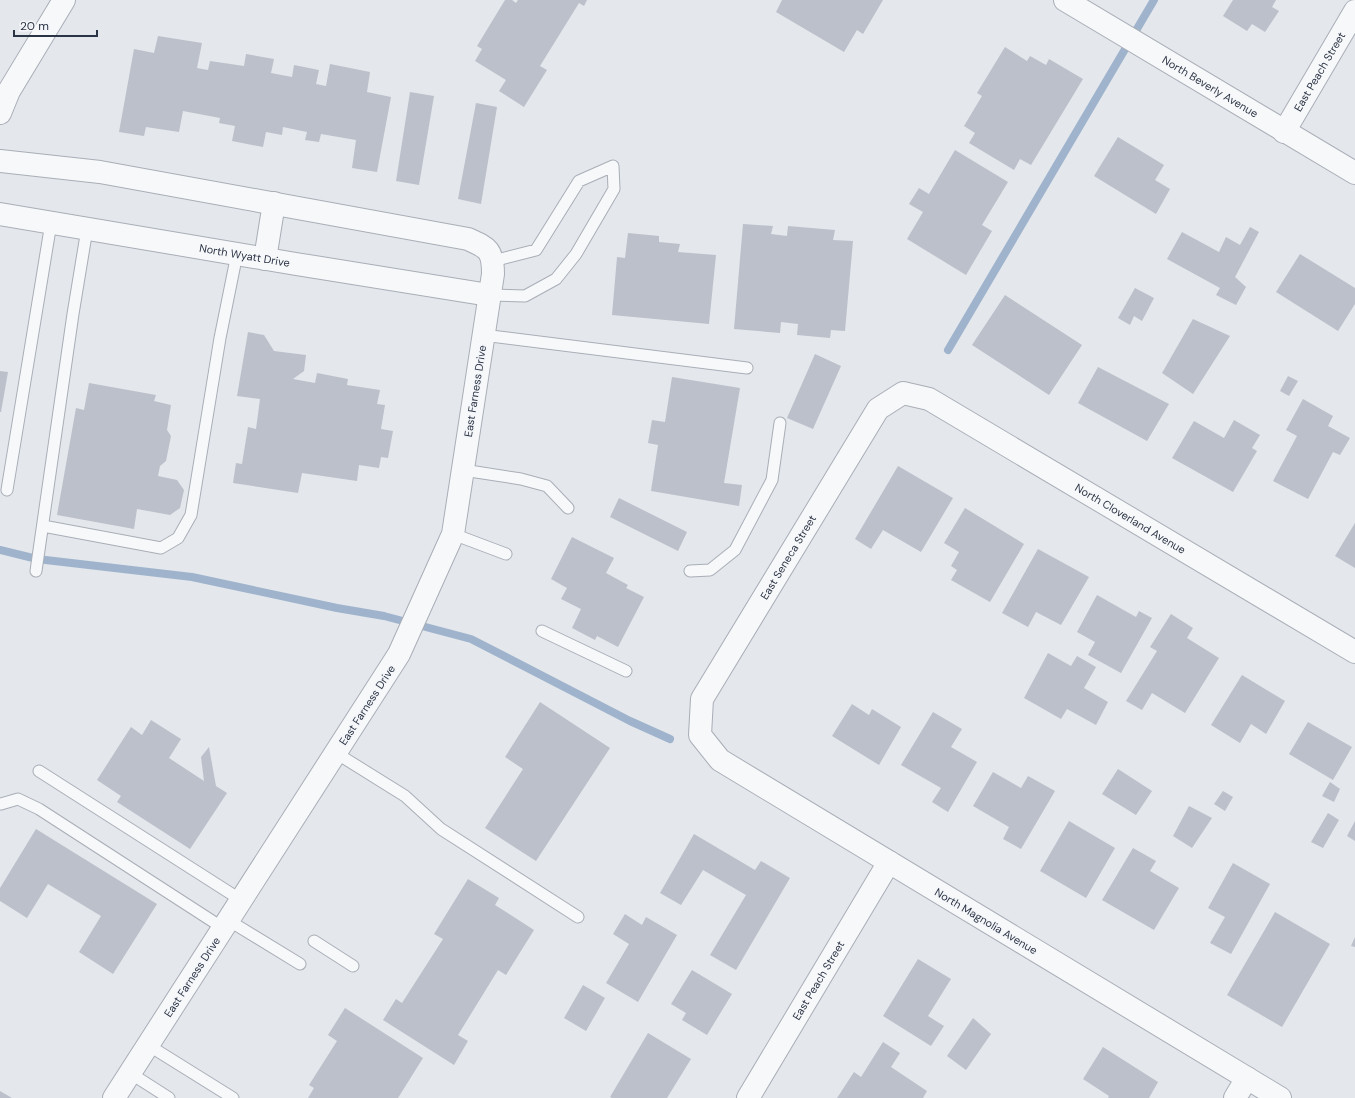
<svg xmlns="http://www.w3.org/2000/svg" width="1355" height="1098" viewBox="0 0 1355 1098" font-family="'DM Sans',sans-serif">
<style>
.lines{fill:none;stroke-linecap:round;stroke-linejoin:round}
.stream{stroke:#9fb4cc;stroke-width:8}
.building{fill:#bbc0ca}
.lane-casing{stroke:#a9aeb7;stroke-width:13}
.street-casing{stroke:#a9aeb7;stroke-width:24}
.lane{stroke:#f7f8fa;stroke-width:11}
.street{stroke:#f7f8fa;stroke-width:22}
.labels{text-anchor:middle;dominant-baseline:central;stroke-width:3;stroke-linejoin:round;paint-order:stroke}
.street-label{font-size:11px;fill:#2b3445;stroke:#f4f6f9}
</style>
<rect width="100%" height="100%" fill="#e4e7ec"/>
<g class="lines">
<path class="stream" d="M948,350L1154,0
M0,550L37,559L192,577L337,608L384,616L471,639L630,721L670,739"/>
</g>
<path class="building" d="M505,0H512L516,3L518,0H587L584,6L579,3L540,66L547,70L524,107L499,91L506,80L475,61L482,49L477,46Z
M782,0H883L863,34L857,30L844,52L776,12Z
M1233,0H1276L1272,7L1279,11L1265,32L1252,24L1247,31L1223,16Z
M158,36L202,43L197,68L208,70L210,61L244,66L246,54L274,59L271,73L292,77L294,65L319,70L316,84L326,86L330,64L370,72L367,92L391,97L377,172L352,168L356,140L321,134L319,142L305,140L307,132L283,127L282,135L266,132L263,147L232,141L235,126L219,123L220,118L183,111L179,132L146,127L144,136L119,132L134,49L154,53Z
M1005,47L1027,61L1030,56L1046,65L1049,59L1083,79L1031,165L1020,159L1014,170L969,143L975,133L964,126L982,96L977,93Z
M410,92L434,96L419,185L396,181Z
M476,103L497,107L481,204L458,199Z
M1118,137L1164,165L1155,180L1170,189L1156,214L1094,176Z
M955,150L1008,182L982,225L992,231L966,275L907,239L923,212L909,204L919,188L929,194Z
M743,224L773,226L771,234L787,236L788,226L835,230L833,240L853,241L845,331L831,330L830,338L797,335L798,324L781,322L780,333L734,329Z
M1250,227L1259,232L1235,277L1246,287L1236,305L1216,295L1220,288L1167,259L1182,232L1219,252L1226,237L1240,245Z
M628,233L659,236V242L680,244L678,252L716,255L709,324L612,315L617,257L625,258Z
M1300,254L1355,288V304L1338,331L1276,292Z
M1135,288L1154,298L1142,321L1134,316L1130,325L1118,318Z
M1005,295L1082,345L1049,395L972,345Z
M1193,319L1230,336L1193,394L1162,373Z
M248,332L264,335L274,351L306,355L304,371L293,379L315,383L317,373L348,379L347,385L380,390L377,404L385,405L381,429L393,431L388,458L381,457L379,468L359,465L357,481L302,473L298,493L233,483L236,463L242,464L248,427L256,429L260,399L237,396Z
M815,354L841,366L813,429L787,418Z
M1098,367L1169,404L1147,441L1078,403Z
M0,371L8,372L1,412H0Z
M1288,376L1298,381L1289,396L1280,391Z
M672,377L740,388L724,483L742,485L739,506L651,491L658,445L648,443L652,420L665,422Z
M89,383L156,395L154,401L171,405L167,430L171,436L166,461L160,466L158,476L177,480L184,490L180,508L170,515L137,509L134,529L57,515L76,408L84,410Z
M1303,399L1333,416L1328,426L1350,438L1340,455L1333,452L1308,499L1273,481L1297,436L1286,430Z
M1234,420L1260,435L1252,448L1257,451L1233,492L1172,458L1194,421L1224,438Z
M898,466L953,498L921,552L883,530L871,549L855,539Z
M619,498L687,532L678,551L610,517Z
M965,508L1024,544L990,602L951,580L957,570L951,566L959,552L944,543Z
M1355,523V568L1335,556Z
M572,537L614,558L606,573L628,585L626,588L644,597L618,647L597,636L595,640L572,628L581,609L561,599L567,588L551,579Z
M1038,549L1089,577L1061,625L1036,612L1028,627L1002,613Z
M1097,595L1136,617L1139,611L1152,618L1121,673L1088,655L1095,642L1077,632Z
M1171,614L1193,628L1187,638L1219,658L1185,713L1152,693L1142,710L1126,701L1157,651L1150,647Z
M1048,653L1071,666L1077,656L1096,667L1084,688L1108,702L1096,725L1067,709L1061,719L1024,698Z
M1242,675L1285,701L1266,734L1251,724L1240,743L1211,725Z
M540,702L610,748L536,861L485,828L523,769L505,757Z
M852,704L869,715L872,709L901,727L879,765L832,736Z
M933,712L962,729L951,747L977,762L948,812L932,802L941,788L901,765Z
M151,720L181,739L169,758L204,781L201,757L209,747L216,786L227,793L190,849L117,802L121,796L97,780L131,727L142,735Z
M1308,722L1352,747L1333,780L1289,754Z
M1118,769L1152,791L1136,815L1102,794Z
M993,772L1021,788L1028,776L1055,791L1021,849L1003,839L1009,827L973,806Z
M1330,782L1340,789L1334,802L1322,796Z
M1223,791L1233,797L1225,811L1214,804Z
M1189,806L1212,818L1192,848L1173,836Z
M1328,813L1339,820L1323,848L1311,842Z
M1069,821L1115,848L1086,898L1040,871Z
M1355,821V841L1347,836Z
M36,829L157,904L113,974L79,952L101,916L48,884L27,918L0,901V888Z
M694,834L755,870L761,861L790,878L736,970L710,955L746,895L703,870L681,905L660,893Z
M1133,848L1156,861L1150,871L1179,888L1154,930L1102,900Z
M1233,863L1270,884L1231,954L1210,943L1225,917L1208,908Z
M468,879L499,898L495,905L534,930L506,975L498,970L458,1035L468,1041L454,1065L383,1020L396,999L402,1003L443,939L434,934Z
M1275,912L1330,944L1282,1027L1227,995Z
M625,914L642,925L646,917L677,935L638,1002L606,983L629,944L613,934Z
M1355,937V947L1351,946Z
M918,959L951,979L928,1016L944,1026L931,1046L883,1016Z
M692,970L732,994L707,1035L682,1020L686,1013L671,1004Z
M583,985L605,998L586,1031L564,1018Z
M345,1008L423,1058L398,1098H308L314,1088L309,1085L337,1041L328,1035Z
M973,1018L991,1034L966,1070L947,1056Z
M648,1033L691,1059L667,1098H612L610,1097Z
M883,1042L900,1053L891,1067L927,1091L923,1098H837L854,1072L861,1077Z
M1103,1047L1158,1082L1149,1098H1108L1109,1096L1083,1079Z
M0,1091L12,1098H0Z"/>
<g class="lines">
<defs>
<path id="lane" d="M489,295L525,296L556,279L576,254L614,189L613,166L579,181L536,250L493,261
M483,335L747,368
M463,470L521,479L547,486L568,508
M7,490L51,223
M43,526L161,548L178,538L191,515L220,338L237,254
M453,534L506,554
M36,571L73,314L87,229
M690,571L710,570L735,550L772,480L780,423
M542,631L626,671
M336,753L405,796L441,829L578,917
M39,771L241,900
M1,804L18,799L39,809L223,928
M228,920L300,964
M314,941L353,966
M148,1045L233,1098
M130,1073L169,1098"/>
<g id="street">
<path id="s1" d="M1065,0L1355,173"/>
<path d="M0,113L9,91L64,0"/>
<path id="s2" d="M1284,132L1355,11"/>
<path d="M0,161L100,172L468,239C488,248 493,250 493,274L453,534L399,654L114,1098"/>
<path id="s3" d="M0,214L296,264L489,295"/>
<path d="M265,259L274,203"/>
<path id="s4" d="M748,1098L889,862"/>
<path d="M1235,1098L1247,1078"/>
<path id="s5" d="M1280,1098L720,760L700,735L702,699L878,409L903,393L929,399L1355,652"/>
</g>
</defs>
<use href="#lane" class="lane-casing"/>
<use href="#street" class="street-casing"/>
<use href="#lane" class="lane"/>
<use href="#street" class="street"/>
</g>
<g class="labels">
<g class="street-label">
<text stroke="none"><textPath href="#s2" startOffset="70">East Peach Street</textPath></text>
<text stroke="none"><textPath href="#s1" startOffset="169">North Beverly Avenue</textPath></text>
<text stroke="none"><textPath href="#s3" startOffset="248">North Wyatt Drive</textPath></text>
<text transform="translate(475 391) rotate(-81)">East Farness Drive</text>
<text stroke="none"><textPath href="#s5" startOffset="1352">North Cloverland Avenue</textPath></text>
<text stroke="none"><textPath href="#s5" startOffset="888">East Seneca Street</textPath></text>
<text transform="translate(367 705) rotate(-57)">East Farness Drive</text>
<text transform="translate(986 921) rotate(31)">North Magnolia Avenue</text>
<text transform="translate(192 977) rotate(-57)">East Farness Drive</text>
<text stroke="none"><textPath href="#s4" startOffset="137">East Peach Street</textPath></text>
</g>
</g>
<path d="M14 30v6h83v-6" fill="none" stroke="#2b3445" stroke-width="2"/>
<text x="20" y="30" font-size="12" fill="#2b3445" stroke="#f4f6f9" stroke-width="3" paint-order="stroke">20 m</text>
</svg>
